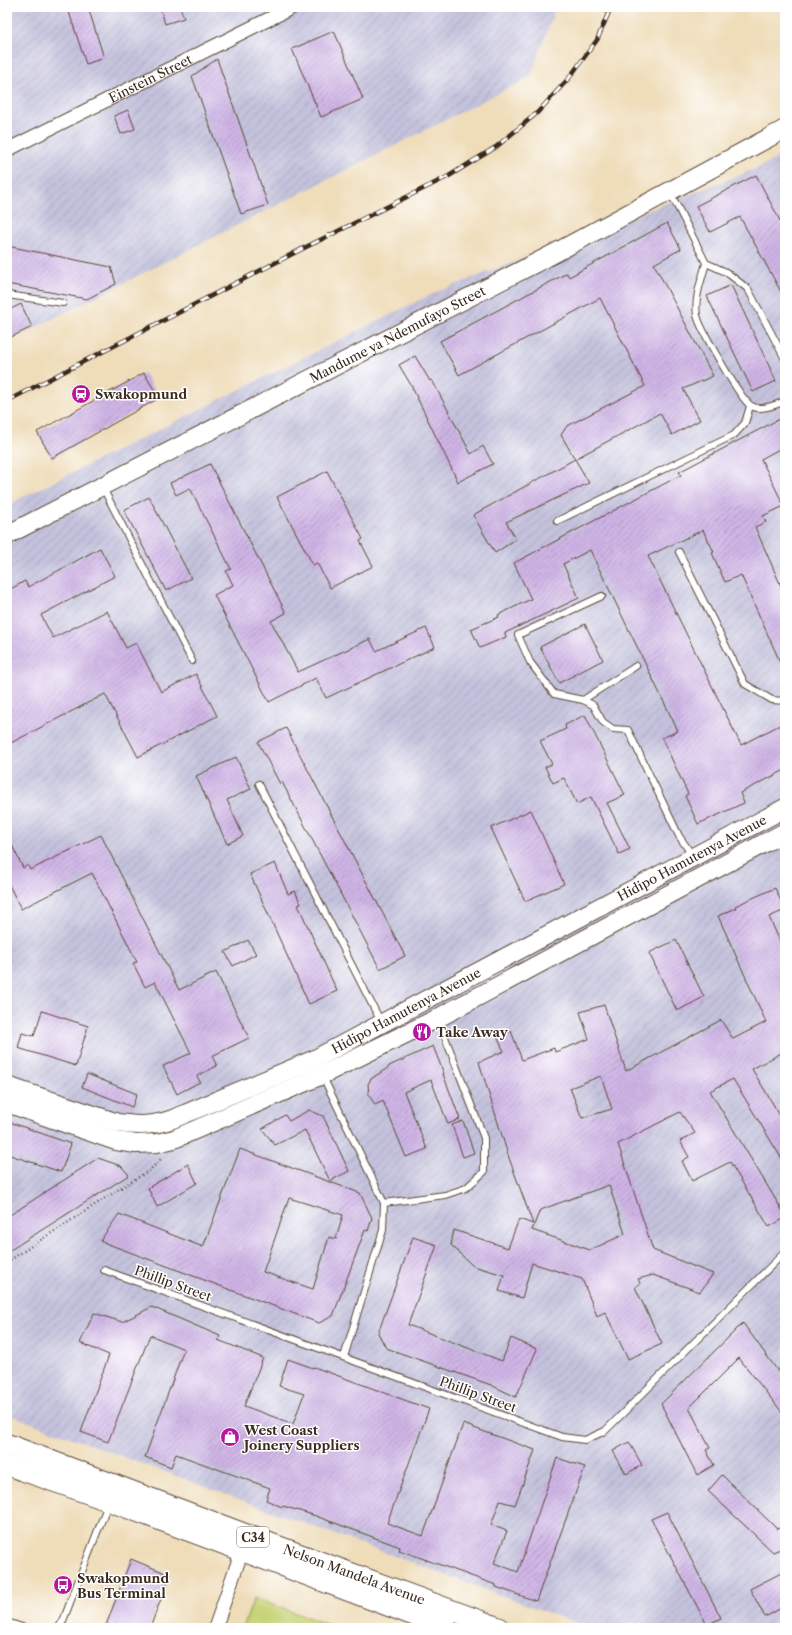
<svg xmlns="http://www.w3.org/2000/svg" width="792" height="1635" viewBox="0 0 792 1635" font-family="'Libre Caslon Text',serif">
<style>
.industrial{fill:url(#industrial-furrows)}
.park{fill:#c5d274;stroke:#807e49}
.building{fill:url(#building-hatch);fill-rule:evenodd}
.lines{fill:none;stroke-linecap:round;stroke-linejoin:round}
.lane-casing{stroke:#564535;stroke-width:8}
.street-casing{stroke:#564535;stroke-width:15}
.secondary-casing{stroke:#564535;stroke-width:20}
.primary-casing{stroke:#564535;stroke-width:22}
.path{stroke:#564535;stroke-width:2.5;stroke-dasharray:1 3;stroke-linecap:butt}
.lane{stroke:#fff;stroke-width:6}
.street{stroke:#fff;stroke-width:13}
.secondary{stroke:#fff;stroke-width:18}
.primary{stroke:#fff;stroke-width:20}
.rail-casing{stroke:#3b2a1e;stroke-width:4.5}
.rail{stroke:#fff;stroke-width:3;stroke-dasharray:9;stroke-linecap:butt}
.labels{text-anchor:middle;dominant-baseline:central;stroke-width:3;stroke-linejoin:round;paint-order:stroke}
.shield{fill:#fff;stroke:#766a62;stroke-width:1}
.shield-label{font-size:12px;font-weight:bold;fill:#3b2a1e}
.street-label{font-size:13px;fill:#3b2a1e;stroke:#fff}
.poi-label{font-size:13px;font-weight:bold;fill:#3b2a1e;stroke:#fff;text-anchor:start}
</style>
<defs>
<pattern id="industrial-furrows" width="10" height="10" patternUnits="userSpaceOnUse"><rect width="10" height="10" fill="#c3c1db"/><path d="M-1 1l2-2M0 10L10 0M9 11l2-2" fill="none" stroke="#a8a6bc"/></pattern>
<pattern id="building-hatch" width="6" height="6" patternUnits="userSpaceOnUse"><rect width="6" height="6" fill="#cfb5e6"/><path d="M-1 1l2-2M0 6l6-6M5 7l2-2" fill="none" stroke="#a993ba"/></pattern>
</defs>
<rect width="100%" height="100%" fill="#fff"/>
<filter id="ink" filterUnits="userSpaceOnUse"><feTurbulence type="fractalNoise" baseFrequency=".025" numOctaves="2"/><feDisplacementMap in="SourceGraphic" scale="8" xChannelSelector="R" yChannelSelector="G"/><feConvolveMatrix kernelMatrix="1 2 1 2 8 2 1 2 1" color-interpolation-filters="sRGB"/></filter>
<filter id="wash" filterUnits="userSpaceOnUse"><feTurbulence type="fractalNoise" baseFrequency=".012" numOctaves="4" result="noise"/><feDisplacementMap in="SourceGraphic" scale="16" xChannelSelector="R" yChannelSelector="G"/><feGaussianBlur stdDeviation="0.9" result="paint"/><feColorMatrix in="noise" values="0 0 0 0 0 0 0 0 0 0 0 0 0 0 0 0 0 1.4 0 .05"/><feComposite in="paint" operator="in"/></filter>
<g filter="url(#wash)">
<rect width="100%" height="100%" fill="#efddba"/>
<path class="industrial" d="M7,7H556L530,77L7,342Z
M785,154V1628H590L7,1414V505L434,293L760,167Z"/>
<path class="park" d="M254,1598L337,1628H243Z"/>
<g id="blocks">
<path class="building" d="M75,7H88L104,58L86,64L68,9Z
M160,7H180L184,18L165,24Z
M334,31L363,99L321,117L292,49Z
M217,59L268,205L241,214L192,76Z
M128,110L135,129L121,134L114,116Z
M756,175L785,230V299L740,217L710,232L696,206Z
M667,223L681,249L654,264L713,376L683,389L700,420L672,435L660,413L575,459L561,435L567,426L645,386L600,298L459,375L440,341L567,273L569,277Z
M7,246L111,267L116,284L87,299L7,284Z
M731,285L776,381L753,392L707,296Z
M21,304L32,327L7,339V311Z
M415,356L430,381L432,380L471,454L483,446L493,464L458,482L411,385L399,365Z
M144,373L159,398L52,458L37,432Z
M785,416V446L761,459L784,506L763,516L766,522L755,527L785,595V673L741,575L725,582L712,553L714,552L703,530L648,556L741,745L780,725L785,734V770L740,793L744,803L698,824L685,796L688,794L662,738L678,731L590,550L563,564L579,598L505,633L506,637L480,648L471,629L499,617L498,615L531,599L514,563L681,475L679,472Z
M575,459L589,483L506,522L516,539L495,553L473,515Z
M210,464L286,613L271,621L298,672L370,639L376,651L426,628L435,647L326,698L316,678L269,702L214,595L233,585L226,571L231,569L190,488L176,495L170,483Z
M327,471L363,539L360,541L373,566L330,588L317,563L313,565L277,497Z
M149,497L191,578L166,591L124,510Z
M100,548L115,576L41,615L53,638L107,611L126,648L136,643L161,692L196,674L217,716L138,757L105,694L7,745V591L25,581L28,587Z
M585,624L603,660L559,683L540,647Z
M585,715L625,795L607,803L630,849L619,854L591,797L577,804L564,778L553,783L545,767L552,764L540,741L566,729L565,725Z
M286,728L405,956L380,969L282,782L280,784L258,742Z
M236,757L251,789L227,800L243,836L227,844L196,776Z
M531,810L564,884L525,901L491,828Z
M7,835L23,868L28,865L30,870L101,835L179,990L216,972L249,1038L212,1056L217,1066L197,1076L200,1082L177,1094L163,1066L191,1053L155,982L145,987L133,963L137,962L92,873L21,909L7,881Z
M275,863L288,894L295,891L301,904L298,905L337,991L309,1004L250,874Z
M775,888L785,910L769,917L785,952V1051L752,1069L785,1124V1164L733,1079L710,1091L785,1215V1218L769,1227L730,1162L692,1181L682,1161L689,1157L680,1141L695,1133L680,1112L618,1144L653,1250L713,1274L700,1292L653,1275L638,1279L640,1283L635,1287L662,1344L628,1359L605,1312L597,1316L582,1279L532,1263L522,1298L499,1291L504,1275L473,1266L451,1245L454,1230L508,1248L519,1219L533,1224L509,1158L479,1062L504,1051L497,1037L511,1031L522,1060L554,1048L555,1052L589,1039L580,1012L604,1005L626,1071L721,1020L733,1039L766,1022L718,916L736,908L735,906ZM601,1076L612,1109L582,1118L570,1088ZM609,1185L625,1234L590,1250L532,1230L540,1210Z
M248,940L256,954L233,966L225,952Z
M676,940L704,997L677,1011L649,953Z
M42,1011L88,1026L76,1066L18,1048L22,1033L34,1036Z
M433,1046L444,1074H443L460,1119L448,1124L431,1080L404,1092L427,1149L406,1157L383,1101L375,1105L369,1095L368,1084L371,1079L389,1067V1066Z
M87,1074L137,1094L132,1107L82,1087Z
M309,1110L323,1116L349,1171L330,1181L305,1130L275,1145L262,1129L285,1115L289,1121Z
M7,1121L71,1144L61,1172L7,1154Z
M463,1121L474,1153L463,1157L452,1125Z
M240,1149L360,1193L372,1218L368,1231L365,1230L333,1316L319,1323L100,1241L119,1214L203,1247ZM289,1198L343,1215L336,1239L329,1237L313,1289L263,1272Z
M98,1158L121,1166L129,1175L7,1252V1217Z
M188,1164L197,1183L157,1207L148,1188Z
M413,1237L437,1245L408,1325L502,1361L511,1338L537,1349L516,1397L491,1385L386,1348L378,1333Z
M152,1307L220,1336L218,1340L263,1358L244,1406L293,1424L304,1394L279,1386L288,1359L313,1368L314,1367L429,1409L387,1523L423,1536L463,1424L535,1450L515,1505L500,1501L491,1525L507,1531L494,1563L518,1572L557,1458L585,1467L536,1601L496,1587V1585L399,1550L400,1547L313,1515L283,1506L282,1507L266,1500L270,1488L176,1454L171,1467L145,1457L184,1349L150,1335L108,1442L81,1432L109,1355L80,1343L94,1313L122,1322Z
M743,1323L785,1381V1416L739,1358L689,1408L710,1448L706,1450L714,1465L697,1475L661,1404Z
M629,1442L642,1465L626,1474L613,1451Z
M722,1475L777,1529L785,1525V1547L773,1552L708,1491Z
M667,1512L721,1618L707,1625L651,1519Z
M131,1559L170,1575L150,1628H105Z
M785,1571V1606L765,1617L750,1589Z"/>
</g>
</g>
<g filter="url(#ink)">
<use href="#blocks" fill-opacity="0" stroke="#564535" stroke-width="1"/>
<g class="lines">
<defs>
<path id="lane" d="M670,192L706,263L726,272L748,289L785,359
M706,263C702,279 694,298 697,315C699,327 740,398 750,405C758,412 776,405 785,401
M7,295L63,303
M103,488L192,661
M557,521L734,435L745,423L750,406
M679,552L745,684L772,700L785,701
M602,596L518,635L530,662L554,694L583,700L593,705L603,722L613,729L628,730L679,836L692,855
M583,700L636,666
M259,784L381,1022
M323,1077L384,1203L383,1230L344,1357
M384,1203L445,1195L466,1188L484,1172V1138L438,1019
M104,1270L562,1437L585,1440L605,1431L785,1252
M7,1622L25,1628
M58,1628L63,1621L108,1504"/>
<g id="street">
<path id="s1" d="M7,150L293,7"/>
<path d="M215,1628L244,1545"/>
</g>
<g id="secondary">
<path id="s2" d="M7,535L555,253L785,129"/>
<path id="s3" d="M7,1086L118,1123C138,1126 153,1126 173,1119L315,1059L785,808"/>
<path d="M7,1103L116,1141L136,1144L157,1143L174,1139L322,1075L438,1018L785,832"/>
</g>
<g id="primary">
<path id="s4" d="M7,1444L248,1535L500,1628"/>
<path d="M7,1465L109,1501L447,1628"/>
</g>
</defs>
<use href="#lane" class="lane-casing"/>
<use href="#street" class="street-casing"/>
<use href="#secondary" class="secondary-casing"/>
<use href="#primary" class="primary-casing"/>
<path class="path" d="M7,1262L130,1182L149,1171L162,1158"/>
<use href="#lane" class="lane"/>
<use href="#street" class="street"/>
<use href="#secondary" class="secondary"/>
<use href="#primary" class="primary"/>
<defs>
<path id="rail" d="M7,401L302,249L449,176L496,147L537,113L569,78L597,40L611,7"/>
</defs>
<use href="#rail" class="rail-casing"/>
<use href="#rail" class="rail"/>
</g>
</g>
<defs>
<symbol id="station-disc" viewBox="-11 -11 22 22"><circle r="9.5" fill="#b5179e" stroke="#fff"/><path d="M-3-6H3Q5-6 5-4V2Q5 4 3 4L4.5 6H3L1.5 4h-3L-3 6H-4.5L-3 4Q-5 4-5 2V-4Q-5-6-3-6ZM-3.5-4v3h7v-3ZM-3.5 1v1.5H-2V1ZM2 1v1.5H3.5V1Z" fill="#fff"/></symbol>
<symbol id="restaurant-disc" viewBox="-11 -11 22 22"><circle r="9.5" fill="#b5179e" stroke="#fff"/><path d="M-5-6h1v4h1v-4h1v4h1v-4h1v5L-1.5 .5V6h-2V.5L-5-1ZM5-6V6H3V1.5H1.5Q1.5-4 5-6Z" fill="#fff"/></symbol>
<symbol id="shop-disc" viewBox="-11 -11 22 22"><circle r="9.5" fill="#b5179e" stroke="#fff"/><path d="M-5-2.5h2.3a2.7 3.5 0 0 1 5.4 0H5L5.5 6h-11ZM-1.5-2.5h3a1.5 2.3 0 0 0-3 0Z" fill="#fff"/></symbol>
<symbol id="bus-disc" viewBox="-11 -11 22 22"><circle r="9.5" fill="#b5179e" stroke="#fff"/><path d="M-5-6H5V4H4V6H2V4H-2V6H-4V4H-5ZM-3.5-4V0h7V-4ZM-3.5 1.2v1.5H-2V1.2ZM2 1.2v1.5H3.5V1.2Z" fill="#fff"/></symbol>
</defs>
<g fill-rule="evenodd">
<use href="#station-disc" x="70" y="383" width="22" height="22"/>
<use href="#restaurant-disc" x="411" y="1021" width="22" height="22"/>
<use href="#shop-disc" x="219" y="1426" width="22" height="22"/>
<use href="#bus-disc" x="52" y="1574" width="22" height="22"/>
</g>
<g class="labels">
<rect class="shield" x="237" y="1527" width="32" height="20" rx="3"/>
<g class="shield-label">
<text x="253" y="1537">C34</text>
</g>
<g class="street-label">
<text stroke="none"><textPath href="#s1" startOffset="160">Einstein Street</textPath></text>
<text stroke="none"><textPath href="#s2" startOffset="439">Mandume ya Ndemufayo Street</textPath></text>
<text stroke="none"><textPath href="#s3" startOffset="754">Hidipo Hamutenya Avenue</textPath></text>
<text stroke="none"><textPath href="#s3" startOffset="430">Hidipo Hamutenya Avenue</textPath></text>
<text transform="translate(173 1283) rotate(20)">Phillip Street</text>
<text transform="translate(478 1394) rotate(20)">Phillip Street</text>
<text stroke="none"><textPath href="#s4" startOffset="371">Nelson Mandela Avenue</textPath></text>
</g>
<g class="poi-label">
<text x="95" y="394">Swakopmund</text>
<text x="436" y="1032">Take Away</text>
<text x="244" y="1430">West Coast<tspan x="244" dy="15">Joinery Suppliers</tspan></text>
<text x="77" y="1578">Swakopmund<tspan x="77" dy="15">Bus Terminal</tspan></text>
</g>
</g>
<rect width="792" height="1635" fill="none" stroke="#fff" stroke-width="24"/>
</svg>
